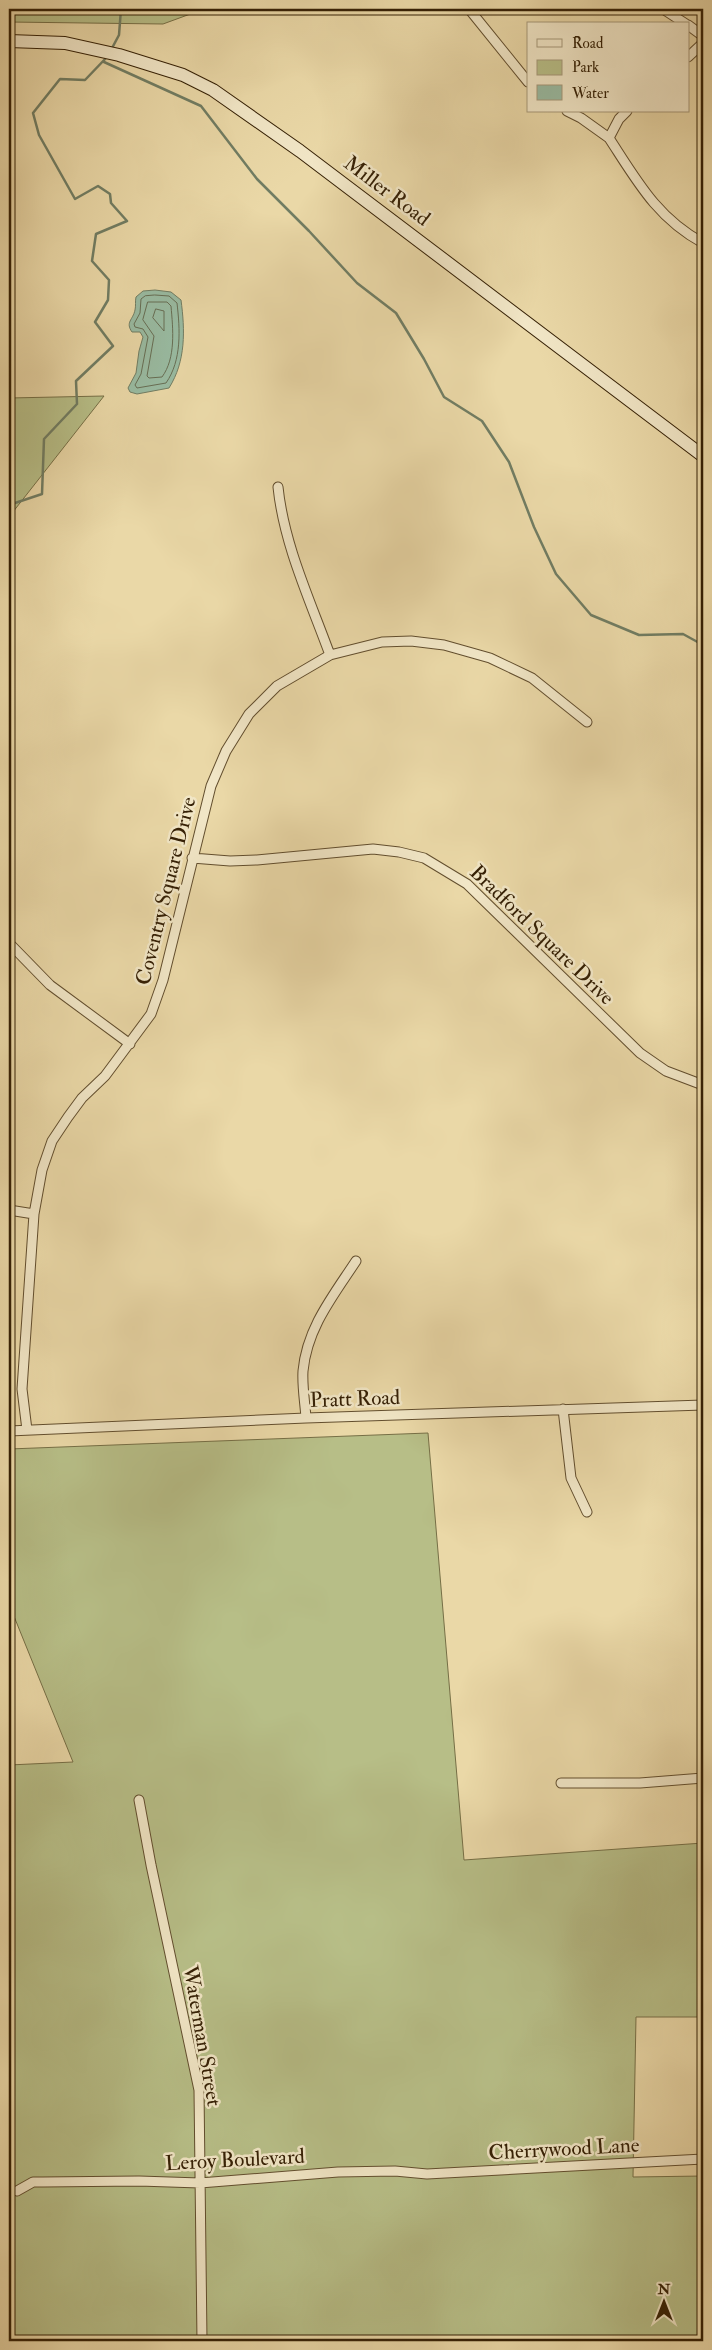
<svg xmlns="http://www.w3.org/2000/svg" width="712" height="2350" viewBox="0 0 712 2350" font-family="'IM FELL Double Pica',serif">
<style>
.green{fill:#b7be87;stroke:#766f46}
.water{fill:#99bba2;stroke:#717d63}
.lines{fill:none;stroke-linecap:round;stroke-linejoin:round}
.shore{stroke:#676e54;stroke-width:1}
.stream{stroke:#717d63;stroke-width:2.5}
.street-casing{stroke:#624e2e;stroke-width:11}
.secondary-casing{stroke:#352005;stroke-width:14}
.street{stroke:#f1e6c6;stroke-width:9}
.secondary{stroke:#f1e6c6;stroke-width:12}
.labels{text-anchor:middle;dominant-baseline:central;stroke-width:5;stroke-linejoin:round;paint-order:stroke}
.street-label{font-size:21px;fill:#352005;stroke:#f1e6c6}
</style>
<rect width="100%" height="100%" fill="#ead8a7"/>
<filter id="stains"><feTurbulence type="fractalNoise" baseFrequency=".004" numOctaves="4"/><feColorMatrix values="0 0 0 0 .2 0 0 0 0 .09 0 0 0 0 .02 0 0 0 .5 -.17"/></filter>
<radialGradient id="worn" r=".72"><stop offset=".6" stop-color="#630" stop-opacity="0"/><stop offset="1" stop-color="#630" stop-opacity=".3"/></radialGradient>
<path class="green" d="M9,9H204L163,24L9,22Z
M104,396L9,517V398Z
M428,1433L464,1860L703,1843V2017H636L633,2177L703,2176V2341H9V1765L73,1762L9,1604V1449Z"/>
<path class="water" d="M155,290L171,292L181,300C185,330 186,361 169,388L137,394L130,392L128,388L136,373L139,351L143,337L140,332H132C125,322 133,320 135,310C136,306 135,301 136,297L143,291Z"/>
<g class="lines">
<path class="shore" d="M155,295L169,296L177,303C180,329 182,360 166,383L137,388L135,385L141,374L148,337L143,329L135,327L134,324L140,313L141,299L145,296Z
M148,302H167L171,306C173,329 176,358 162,377L149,378L147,376L154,336L143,320Z
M156,309L164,311V331L153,318Z"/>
<path class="stream" d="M111,50L119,35L121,9
M104,62L201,106L257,179L309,231L357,283L396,313L424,359L444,397L482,421L509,462L534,527L556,574L591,615L639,635L683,634L703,645
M9,505L42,494L44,439L77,404L76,381L113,346L95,322L108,300L109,280L92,261L96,234L127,221L111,203L110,194L98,186L75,199L39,135L33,113L60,79L85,80L107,57"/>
<defs>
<path id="street" d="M469,9L528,82
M663,9L686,24
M688,25L703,36
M688,57L703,43
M567,111L581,118L609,138L619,119L627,111
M609,138C637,181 657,218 703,243
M278,487C284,545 310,600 330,655
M192,858L230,861L257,860L373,849L399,852L424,858L467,884L640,1053L666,1071L703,1085
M9,943L50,985L130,1044
M9,1210L34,1214
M563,1409L571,1478L587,1512
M306,1418C305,1403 302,1386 303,1371C307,1328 333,1296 356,1261
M27,1430L22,1389L34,1214L42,1170L52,1141L68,1117L82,1098L105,1076L151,1014L163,980L211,786L226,751L249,714L277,686L330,655L382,642L411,641L444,645L490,658L532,678L587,722
M9,1431L306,1418L703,1405
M561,1783H640L703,1778
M139,1800L151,1865L199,2090L202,2341
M17,2191L33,2182H43L139,2181L200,2183L338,2172L395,2171L427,2174L703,2159"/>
<path id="secondary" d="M9,41L65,43L119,55L183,75L213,90L300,151L703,456"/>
</defs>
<use href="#street" class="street-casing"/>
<use href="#secondary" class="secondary-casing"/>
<use href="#street" class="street"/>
<use href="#secondary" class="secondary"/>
</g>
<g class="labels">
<g class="street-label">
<text transform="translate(387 191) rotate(37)">Miller Road</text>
<text transform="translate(166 891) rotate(-76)">Coventry Square Drive</text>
<text transform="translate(542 935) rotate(44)">Bradford Square Drive</text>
<text transform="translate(355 1399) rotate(-2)">Pratt Road</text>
<text transform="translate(202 2036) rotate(80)">Waterman Street</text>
<text transform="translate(564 2149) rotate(-3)">Cherrywood Lane</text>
<text transform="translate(235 2160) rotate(-3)">Leroy Boulevard</text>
</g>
</g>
<rect width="712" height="2350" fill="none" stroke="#ead8a7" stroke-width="30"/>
<rect x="10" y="10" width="692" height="2330" fill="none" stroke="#352005" stroke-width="2.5"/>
<rect x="15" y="15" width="682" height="2320" fill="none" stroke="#352005"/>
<rect x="527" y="22" width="162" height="90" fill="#f1e6c6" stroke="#a69779"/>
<rect x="537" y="39" width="25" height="8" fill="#f1e6c6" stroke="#a69779"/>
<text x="572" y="48" font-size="15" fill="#352005">Road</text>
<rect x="537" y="60" width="25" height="15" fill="#b7be87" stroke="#a69779"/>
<text x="572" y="72" font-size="15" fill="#352005">Park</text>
<rect x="537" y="85" width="25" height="15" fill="#99bba2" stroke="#a69779"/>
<text x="572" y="98" font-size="15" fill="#352005">Water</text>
<g transform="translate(664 2302)" stroke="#f1e6c6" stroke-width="4" paint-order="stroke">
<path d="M0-4L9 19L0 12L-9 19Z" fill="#352005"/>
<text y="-8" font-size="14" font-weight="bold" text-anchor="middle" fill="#352005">N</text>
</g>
<rect width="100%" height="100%" filter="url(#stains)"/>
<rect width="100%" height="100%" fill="url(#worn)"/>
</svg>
